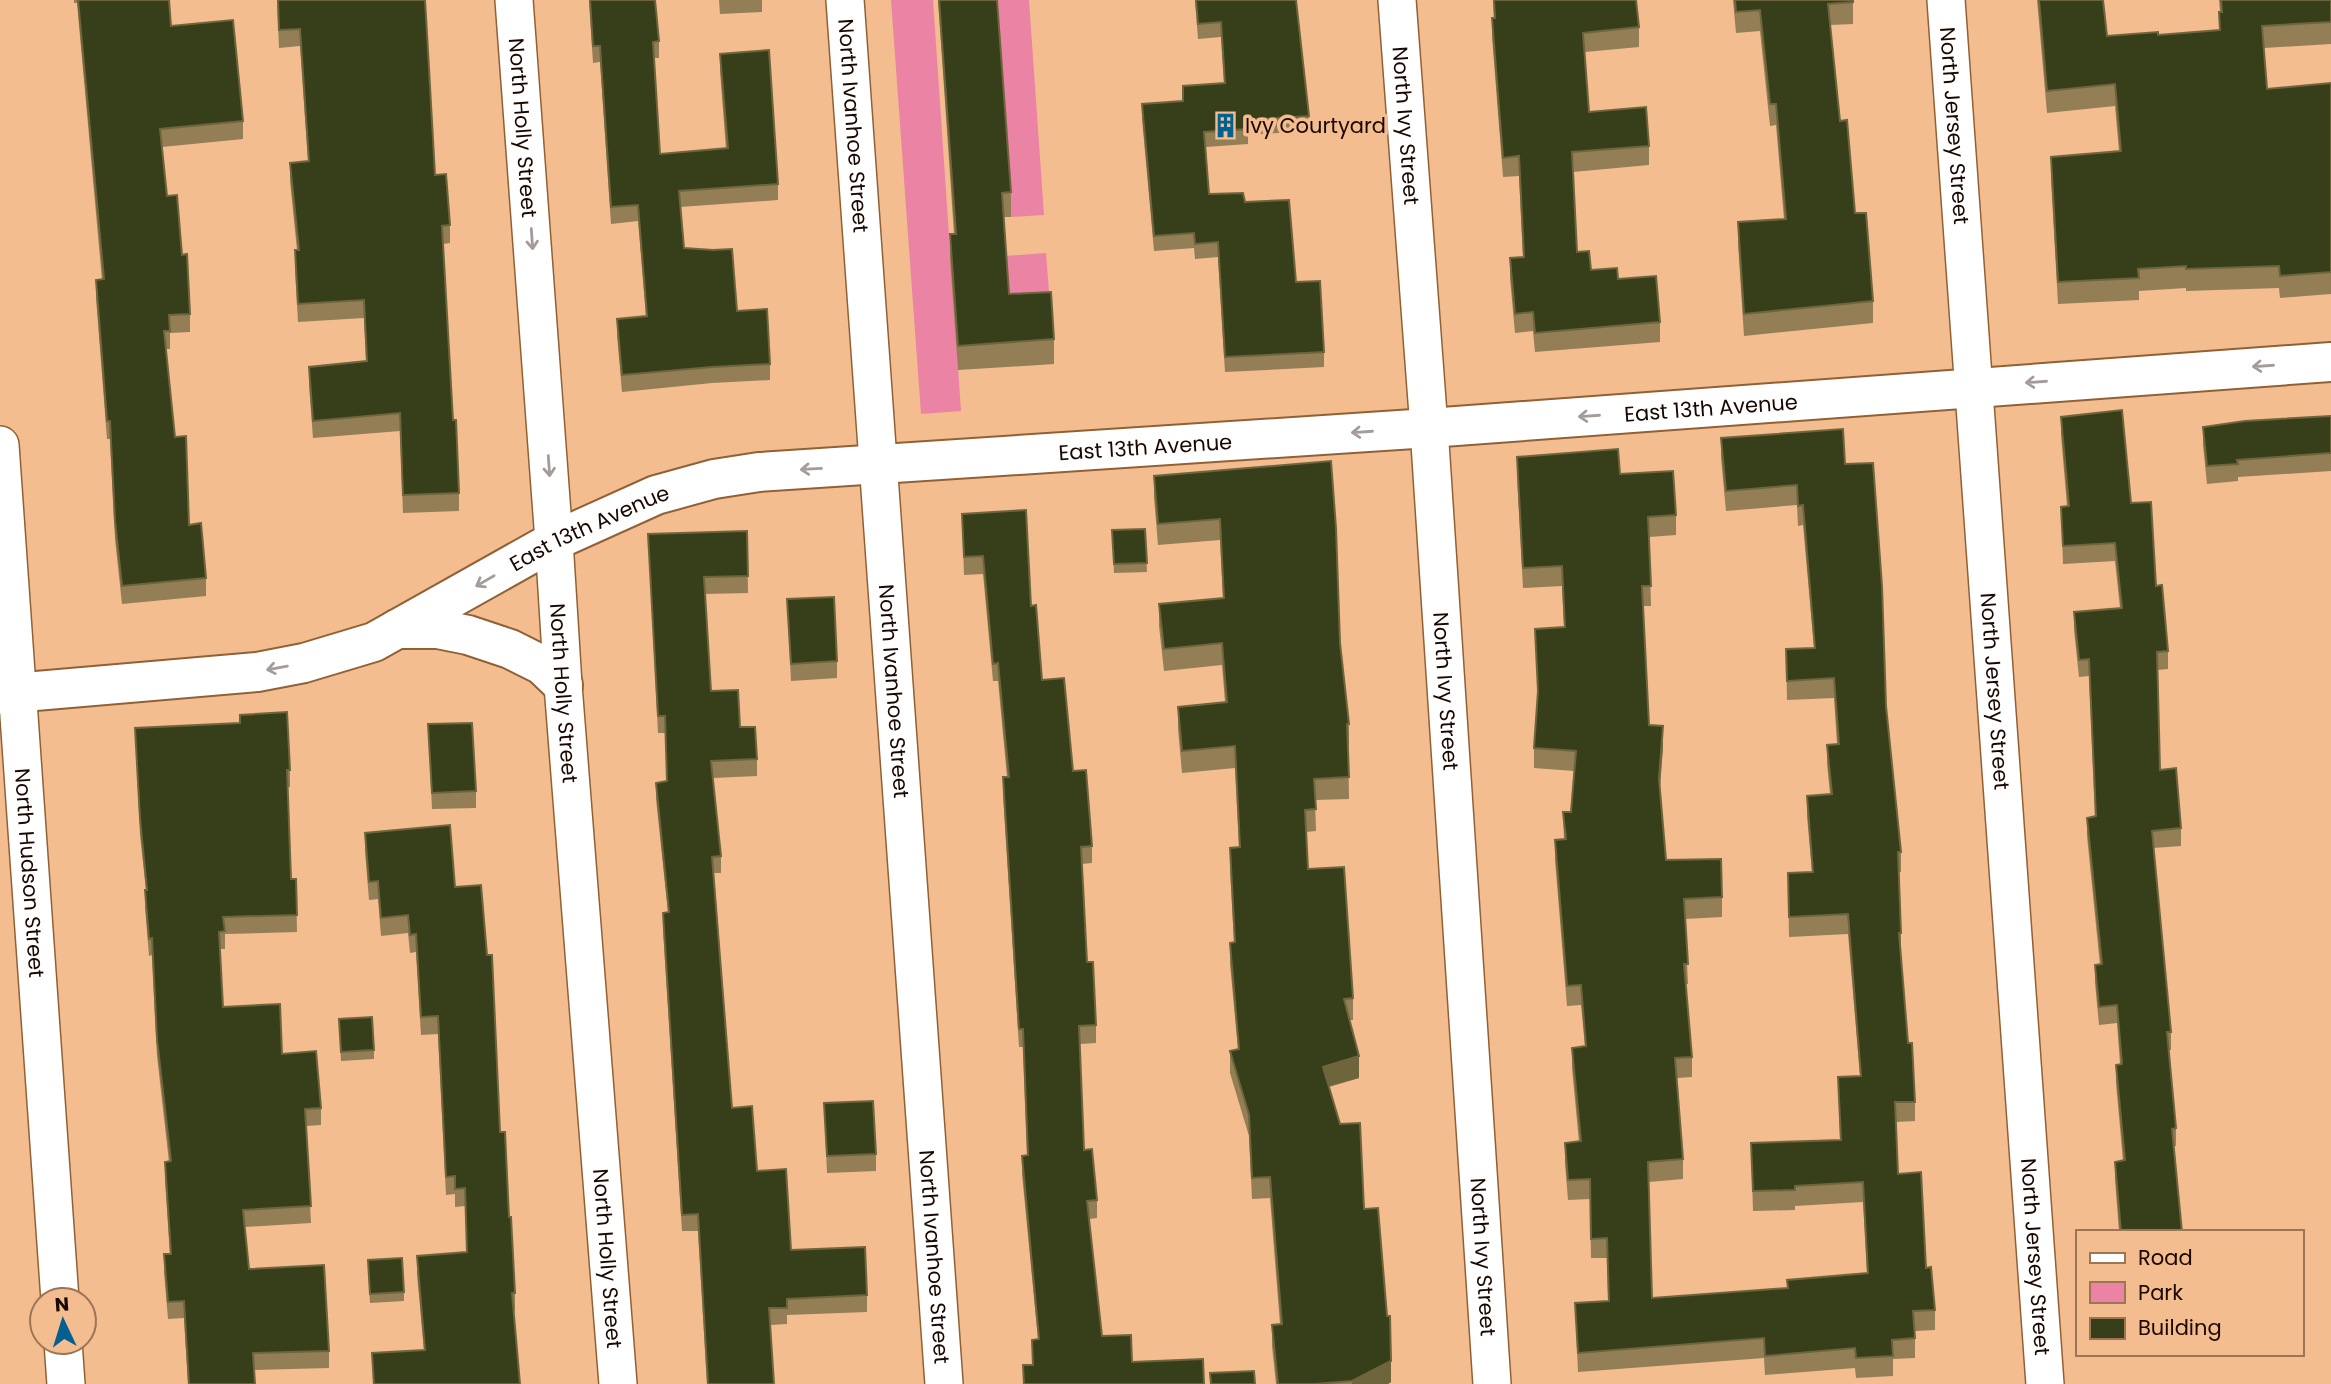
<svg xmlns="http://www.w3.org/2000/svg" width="2331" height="1384" viewBox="0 0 2331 1384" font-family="Poppins,sans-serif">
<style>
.green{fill:#eb84a4}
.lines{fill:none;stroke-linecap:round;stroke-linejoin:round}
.street-casing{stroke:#916136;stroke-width:40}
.secondary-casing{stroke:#916136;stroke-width:42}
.street{stroke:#fff;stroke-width:37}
.secondary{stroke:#fff;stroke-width:38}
.wall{fill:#947e55}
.shaded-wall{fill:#6f653d}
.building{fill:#363f1a;stroke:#6f653d;stroke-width:2}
.oneway{stroke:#a39c99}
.labels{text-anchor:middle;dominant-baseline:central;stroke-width:7;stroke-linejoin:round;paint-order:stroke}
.poi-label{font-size:21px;fill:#1a0800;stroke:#f3bd90;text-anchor:start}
.street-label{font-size:21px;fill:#1a0800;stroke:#f3bd90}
</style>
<rect width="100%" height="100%" fill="#f3bd90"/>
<path class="green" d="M891,0H933L961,411L921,414Z
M995,0H1029L1044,215L1011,217Z
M1046,253L1051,317L1009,319L1005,256Z"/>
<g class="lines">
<defs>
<g id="street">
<path id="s1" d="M514,0L554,541L563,685L618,1384"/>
<path id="s2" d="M845,0L944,1384"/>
<path id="s3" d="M1397,0L1429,428L1492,1384"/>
<path id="s4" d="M1946,0L2045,1384"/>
<path id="s5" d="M0,445L60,1300"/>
<path d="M63,1342L66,1384"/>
</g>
<g id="secondary">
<path d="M397,629H438L468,635L510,649L542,665L563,685"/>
<path id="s6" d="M0,694L257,672L304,663L374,642L554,541L656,495L714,479L759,472L1429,428L2331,362"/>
</g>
</defs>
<use href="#street" class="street-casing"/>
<use href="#secondary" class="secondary-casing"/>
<use href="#street" class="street"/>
<use href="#secondary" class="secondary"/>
</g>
<path class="wall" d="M74,0H169L171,26L243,121V139L162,147L167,196L182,255L190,314V332L170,333V349H166L175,437L189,525L206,578V596L122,604L115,539L110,439H107L96,298V280H102L77,3H74Z
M277,0H425L435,175L450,225V243L443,244L453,420L459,493V511L403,513L400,431L313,438L309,385V367L366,361L364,318L298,322L295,268V250H297L290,181V163L308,161L300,46L279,48Z
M589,0L659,41V58H654L660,154L726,149L720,71V54L778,184V200L680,207L684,248L737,311L770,364V380L712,383L622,392L617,335V319L646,316L638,221L611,224L600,62L593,63Z
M719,0H762V12L720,14Z
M938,0H997L1011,192V217H1004L1009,294L1054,339V364L958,370L950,259V234H954Z
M1195,0H1296L1309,116V131L1248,135V144L1206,147L1209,194L1245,202L1296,282L1324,352V367L1225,372L1218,257L1195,259L1194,248L1154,251L1142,119V104L1183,101L1224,84L1221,37L1198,39Z
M1493,0H1636L1639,27V47L1585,52L1589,112L1649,146V165L1573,172L1577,252L1591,270L1618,279L1660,322V342L1535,352L1533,331L1515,333L1510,278V258L1523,257L1519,176L1503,177L1492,37V18H1494Z
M1733,0H1853V24L1830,25L1840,121L1855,213L1873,301V323L1744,336L1738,244V222L1784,219L1776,125L1770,126L1760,31L1736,33Z
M2037,0H2103L2107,36L2158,35L2219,30V12H2220L2219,0H2331V44L2264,48L2267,89L2331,83V294L2280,298L2279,288L2186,291V288L2139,291V300L2058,304L2051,179V157L2119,151L2115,106L2047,113Z
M2331,416V471L2238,477V481L2207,484L2203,445V427Z
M2061,417L2131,503L2156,586L2168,651V669L2157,670L2160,770L2181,828V846L2153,848L2171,1032V1050H2169L2176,1128V1146H2174L2182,1232H2119L2115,1179V1162L2123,1161L2116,1083V1065L2120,1064L2117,1023L2099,1025L2095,983V965H2100L2087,836V818L2095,817L2089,676L2079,677L2074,630V612L2120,608L2115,561L2063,564L2061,507L2067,506L2061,435Z
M1721,438L1845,464L1886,706L1901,852V872H1899L1901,933V953H1900L1908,1043L1915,1102V1121L1896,1122L1898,1174L1926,1268L1935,1310V1330L1915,1331V1358L1893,1359V1376L1856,1378L1855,1368L1765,1375L1764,1358L1578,1372L1575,1303L1608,1301L1607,1258H1591L1590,1199L1568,1200L1565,1163V1143L1579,1142L1572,1068V1048L1585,1046L1581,1005L1567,1006L1555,860V840L1564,839L1563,812H1571L1574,771L1534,768V748L1538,700L1535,629L1564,627L1562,586L1523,588L1517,476V457L1620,474L1676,515V535L1649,537L1651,606H1643L1649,725L1663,746L1660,788L1666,860L1722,897V917L1685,919L1688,984H1685L1692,1057V1077L1677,1078L1683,1159V1179L1649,1182L1652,1298L1787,1289V1280L1867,1273L1863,1202L1795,1206V1210L1753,1211L1751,1143L1840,1140L1838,1077L1860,1076L1848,934L1789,937L1788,873L1812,872L1807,816V796L1830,794L1827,764V745L1837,744L1834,698L1787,700L1786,649L1814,648L1803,525L1798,526L1797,505L1726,511L1721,458Z
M1331,461L1340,643L1349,724V745H1348L1349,799L1315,800L1316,831L1306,832L1308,869L1353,998V1020H1350L1359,1078L1329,1087L1364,1209L1391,1382L1388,1384H1276L1272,1346V1325L1280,1324L1270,1198L1252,1199L1249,1136L1230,1073V1051L1238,1049L1230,964V943L1234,942L1230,869V848L1239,847L1235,768L1182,773L1178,729V707L1225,702L1222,665L1164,671L1159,626V604L1223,598L1220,540L1158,545L1154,497V476Z
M962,514L1031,606L1042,680L1073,771L1092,846V863L1082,864L1087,962L1096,1025V1043L1080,1044L1084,1150L1097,1200V1218L1089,1219L1102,1336L1132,1362L1204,1384H1023V1365H1032V1340L1038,1339L1022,1174V1156L1027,1155L1023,1047H1019L1003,795V777H1007L998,681H993L983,574L964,575Z
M1145,529L1147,572L1114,573L1112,530Z
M747,531L748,593L705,594L711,691L740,727L757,759V776L713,778L721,856V873H714L732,1108L791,1250L867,1295V1312L787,1315V1324L770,1325L774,1384H707L698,1231H682L663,929V913L668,912L656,799V783L667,782L665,733H658L648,534Z
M787,599L837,661V678L791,681Z
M428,724L476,791V808L432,809Z
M135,728L290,770V787H287L291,879H296L297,932L225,934V949H220L223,1007L282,1054L321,1108V1125L306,1126L311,1223L245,1227L249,1269L329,1351V1368L254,1370L255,1384H188L184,1318L168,1319L164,1272V1254H170L165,1179V1162H169L157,1056L152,955L149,956L145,907L146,890L140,835Z
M365,833L455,887L500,1132L509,1217L515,1293V1311H514L520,1384H373L372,1353L424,1351L417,1274V1256L467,1252L465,1206L455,1207V1194L446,1195L438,1034L421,1035L416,952L410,953L408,933L381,936L378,899L369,900L365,851Z
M339,1027L374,1050V1059L341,1061Z
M824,1103L876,1154V1171L827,1173Z
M368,1269L404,1292V1301L370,1303Z"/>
<path class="shaded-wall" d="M1663,726V746L1659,799V779Z
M1359,1056V1078L1323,1088V1067Z
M1391,1361V1382L1388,1384H1352V1381Z"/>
<path class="building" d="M78,0H169L171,26L233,20L243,121L160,129L167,196L177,195L182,255L187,254L190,314L169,315L170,331H164L175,437L186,436L189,525L201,523L206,578L122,586L115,521L110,421H107L96,280L104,279Z
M278,0H425L428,51L435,175L446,174L450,225L442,226L453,420H456L459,493L403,495L400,413L313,421L309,367L367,361L364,300L298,304L295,250H299L290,163L309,161L300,29L279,30Z
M590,0H655L659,41L653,42L660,154L728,148L720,54L769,50L778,184L679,191L684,248L713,250L732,249L737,311L767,309L770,364L712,367L622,375L617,319L647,316L638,205L611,207L600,46H593Z
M939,0H997L1011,192L1002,193L1009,294L1051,292L1054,339L958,346L950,234H956Z
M1196,0H1296L1309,116L1248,120V129L1204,132L1209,194L1243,193L1245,202L1289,200L1296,282L1320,281L1324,352L1225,357L1218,242L1195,244L1194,233L1154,236L1142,104L1183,101V86L1225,83L1221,22L1198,24Z
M1494,0H1636L1639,27L1583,33L1589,112L1646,107L1649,146L1572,152L1577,252L1589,251L1591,270L1617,268L1618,279L1656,276L1660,322L1535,333L1533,312L1515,314L1510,258L1524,257L1519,156L1503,158L1492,18H1495Z
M1735,0H1853V2L1828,4L1840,121L1847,120L1855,213H1866L1873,301L1744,314L1738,222L1786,219L1776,104H1770L1760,10L1736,12Z
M2039,0H2103L2107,36L2158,32V35L2220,30L2219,12H2222L2221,0H2331V22L2262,26L2267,89L2331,83V272L2280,276L2279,266L2186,269V266L2138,269L2139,278L2058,282L2051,157L2121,151L2115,84L2047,91Z
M2122,410L2131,503L2151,502L2156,586L2162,585L2168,651L2157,652L2160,770L2176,768L2181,828L2152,831L2171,1032H2167L2176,1128L2172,1129L2182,1232H2121L2115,1162L2125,1160L2116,1065L2122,1064L2117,1005L2099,1007L2095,965L2102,964L2087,818L2096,816L2089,659L2079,660L2074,612L2122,608L2115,543L2063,546L2061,507L2069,506L2061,417Z
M2331,416V453L2237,460L2238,464L2207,466L2203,427L2245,421Z
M1843,429L1845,464L1873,463L1882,586L1886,706L1901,852H1898L1901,933H1899L1908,1043H1912L1915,1102H1895L1898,1174L1921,1172L1926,1268L1931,1267L1935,1310L1913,1311L1915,1338L1892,1340L1893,1356L1856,1358L1855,1348L1765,1356L1764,1338L1578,1353L1575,1303L1609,1301L1607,1238L1591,1239L1590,1179L1568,1180L1565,1143L1581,1141L1572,1048L1586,1046L1581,985L1567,986L1555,840L1566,839L1563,812H1571L1576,751L1534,748L1538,691L1535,629L1565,627L1562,566L1523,568L1517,457L1618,449L1620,474L1673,471L1676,515L1648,517L1651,586H1642L1649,725L1663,726L1659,779L1666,860L1721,859L1722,897L1684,899L1688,964H1684L1692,1057L1675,1058L1683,1159L1648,1162L1652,1298L1788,1288L1787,1280L1868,1273L1863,1182L1795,1186V1190L1753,1191L1751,1143L1841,1140L1838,1077L1861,1076L1848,914L1789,917L1788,873L1813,872L1807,796L1832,794L1827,745L1839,744L1834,678L1787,681L1786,649L1815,648L1803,505L1798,506L1797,485L1726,491L1721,438Z
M1331,461L1336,528L1340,643L1349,724H1347L1349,777L1314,779L1316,809L1305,810L1308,869L1344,867L1353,998L1344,999L1359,1056L1323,1067L1340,1124L1360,1123L1364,1209L1378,1208L1387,1316H1390L1391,1361L1352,1381L1315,1384H1278L1272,1325L1282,1324L1270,1177L1252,1178L1249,1115L1230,1051L1239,1049L1230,943L1235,942L1230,848L1240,847L1235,746L1182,751L1178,707L1227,702L1222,643L1164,649L1159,604L1224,598L1220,519L1158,524L1154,476Z
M1026,510L1031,606L1036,605L1042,680L1064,678L1073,771L1086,770L1092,846L1081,847L1087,962H1093L1096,1025L1079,1026L1084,1150L1092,1149L1097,1200L1087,1201L1102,1336L1131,1335L1132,1362L1203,1359L1204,1384H1024L1023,1365H1033L1032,1340L1039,1339L1022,1156L1028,1155L1023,1029H1019L1003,777H1009L998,663L993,664L983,556L964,557L962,514Z
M1145,529L1147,563L1114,564L1112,530Z
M747,531L748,576L704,577L711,691L738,690L740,727H755L757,759L711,761L721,856L712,857L732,1108L752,1106L757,1171L786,1169L791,1250L865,1247L867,1295L787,1299V1308H769L774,1384H708L698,1214L682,1215L663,913L669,912L656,783L667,781L665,716H658L648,534Z
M834,597L837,661L791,664L787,599Z
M287,712L290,770H287L291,879H296L297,915L223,917L225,931L219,932L223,1007L280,1004L282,1054L316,1051L321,1108L305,1109L311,1206L243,1210L249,1269L324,1265L329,1351L253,1353L255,1384H189L184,1301L168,1302L164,1254H171L165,1162L171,1161L157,1039L152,938L149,939L145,890H147L140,818L135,728L240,723V715Z
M472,723L476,791L432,793L428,724Z
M450,825L455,887L481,885L487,955H492L500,1132H505L509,1217H511L515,1293H512L520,1384H374L372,1353L425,1350L417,1256L467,1252L465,1188L455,1189V1176L446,1177L438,1016L421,1017L416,934L410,935L408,915L381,918L378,881L369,882L365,833Z
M372,1017L374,1050L341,1052L339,1019Z
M873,1101L876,1154L827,1156L824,1103Z
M402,1258L404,1292L370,1294L368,1260Z
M1254,1371L1255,1384H1211L1210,1373Z"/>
<defs><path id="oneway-shaft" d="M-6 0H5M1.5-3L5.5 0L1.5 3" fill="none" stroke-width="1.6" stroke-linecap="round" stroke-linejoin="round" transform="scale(1.75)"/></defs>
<g class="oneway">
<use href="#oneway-shaft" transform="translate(532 239) rotate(86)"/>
<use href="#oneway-shaft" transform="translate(2263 366) rotate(176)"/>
<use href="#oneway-shaft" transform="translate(2036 382) rotate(176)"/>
<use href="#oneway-shaft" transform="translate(1589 416) rotate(176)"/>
<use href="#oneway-shaft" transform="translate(1362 432) rotate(176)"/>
<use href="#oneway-shaft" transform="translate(549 466) rotate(86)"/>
<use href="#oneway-shaft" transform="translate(811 469) rotate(177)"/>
<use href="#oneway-shaft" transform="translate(485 581) rotate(150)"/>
<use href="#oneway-shaft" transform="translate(277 668) rotate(170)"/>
</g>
<defs>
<symbol id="building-bare" viewBox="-9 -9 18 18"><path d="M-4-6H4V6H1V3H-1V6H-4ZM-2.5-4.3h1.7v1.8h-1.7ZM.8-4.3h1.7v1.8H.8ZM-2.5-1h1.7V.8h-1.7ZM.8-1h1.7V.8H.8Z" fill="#046091" stroke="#f3bd90" stroke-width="2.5" paint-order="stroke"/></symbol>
</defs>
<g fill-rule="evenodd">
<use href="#building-bare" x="1208" y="108" width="35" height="35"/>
</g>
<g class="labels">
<g class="poi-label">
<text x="1245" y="125">Ivy Courtyard</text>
</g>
<g class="street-label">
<text stroke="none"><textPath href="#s2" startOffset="126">North Ivanhoe Street</textPath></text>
<text stroke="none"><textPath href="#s3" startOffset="126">North Ivy Street</textPath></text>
<text stroke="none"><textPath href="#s4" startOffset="126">North Jersey Street</textPath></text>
<text stroke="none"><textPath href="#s1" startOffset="128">North Holly Street</textPath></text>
<text stroke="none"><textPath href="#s6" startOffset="1757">East 13th Avenue</textPath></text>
<text stroke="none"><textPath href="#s6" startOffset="1190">East 13th Avenue</textPath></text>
<text stroke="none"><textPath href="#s6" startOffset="623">East 13th Avenue</textPath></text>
<text stroke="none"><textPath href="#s1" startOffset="695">North Holly Street</textPath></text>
<text stroke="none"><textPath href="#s2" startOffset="693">North Ivanhoe Street</textPath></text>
<text stroke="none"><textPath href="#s3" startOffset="693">North Ivy Street</textPath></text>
<text stroke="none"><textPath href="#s4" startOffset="693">North Jersey Street</textPath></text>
<text stroke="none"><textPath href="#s5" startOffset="429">North Hudson Street</textPath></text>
<text stroke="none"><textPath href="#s1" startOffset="1262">North Holly Street</textPath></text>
<text stroke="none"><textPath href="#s2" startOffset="1260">North Ivanhoe Street</textPath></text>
<text stroke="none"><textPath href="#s3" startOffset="1260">North Ivy Street</textPath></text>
<text stroke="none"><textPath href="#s4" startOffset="1260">North Jersey Street</textPath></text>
</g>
</g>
<rect x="2076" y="1230" width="228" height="126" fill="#f3bd90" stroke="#9c7556" stroke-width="2"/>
<rect x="2090" y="1253" width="35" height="10" fill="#ffffff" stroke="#9c7556" stroke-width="2"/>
<text x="2138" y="1265" font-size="21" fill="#1a0800">Road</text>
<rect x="2090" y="1282" width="35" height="21" fill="#eb84a4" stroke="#9c7556" stroke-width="2"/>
<text x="2138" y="1300" font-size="21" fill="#1a0800">Park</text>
<rect x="2090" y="1318" width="35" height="21" fill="#363f1a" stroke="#9c7556" stroke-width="2"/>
<text x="2138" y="1335" font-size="21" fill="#1a0800">Building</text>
<g transform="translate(63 1321) rotate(356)"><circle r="33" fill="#f3bd90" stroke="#9c7556" stroke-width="2"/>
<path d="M0-5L12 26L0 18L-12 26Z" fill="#046091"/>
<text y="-10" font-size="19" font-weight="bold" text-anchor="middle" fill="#1a0800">N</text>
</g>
</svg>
